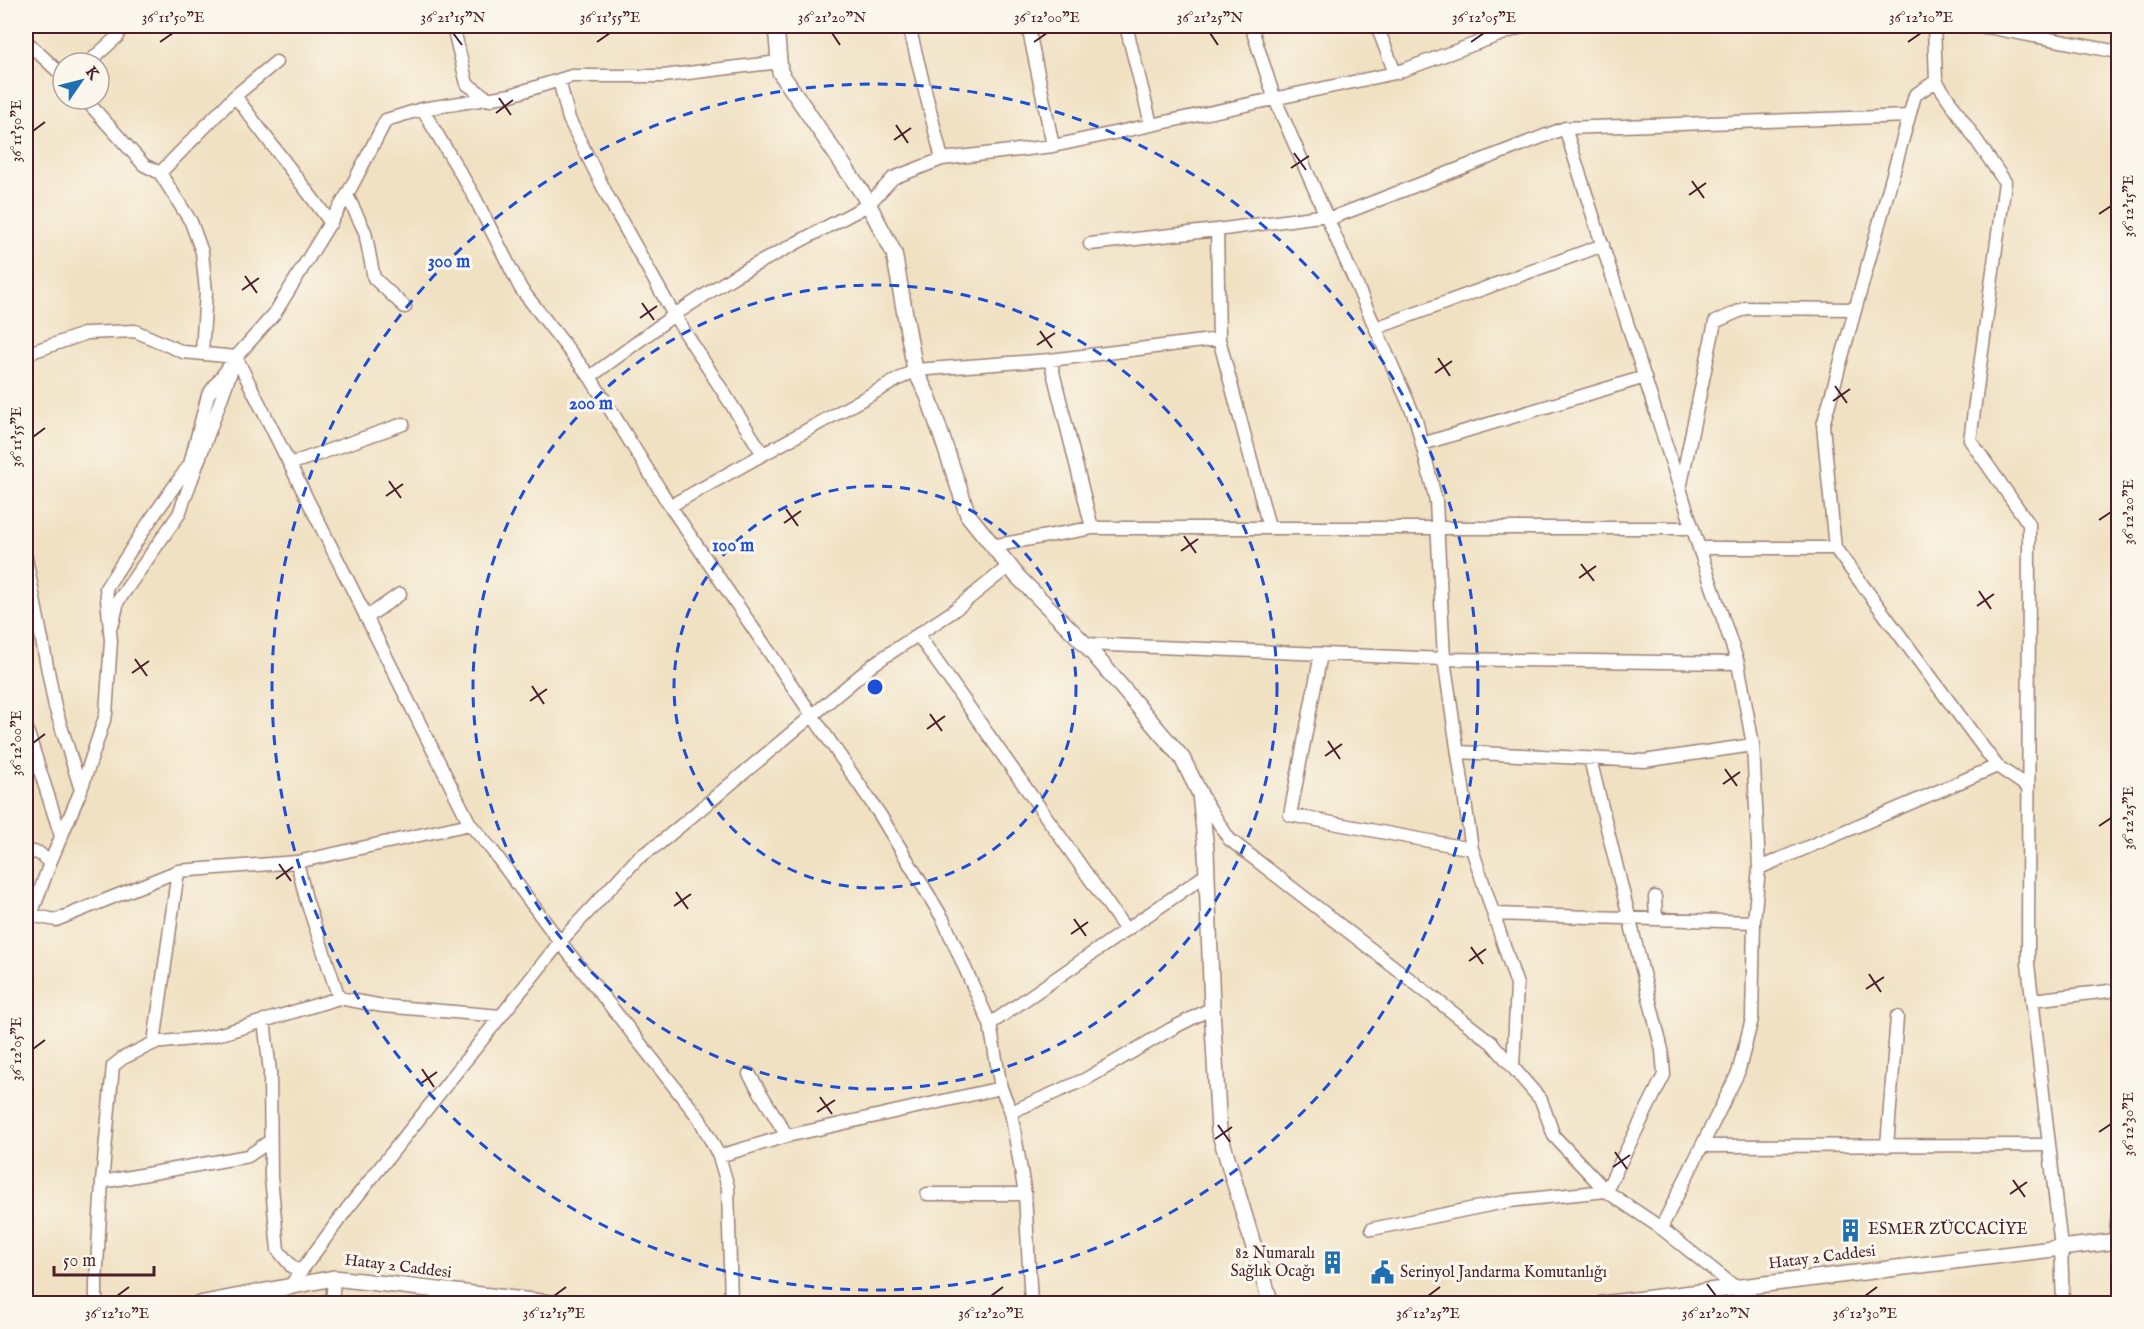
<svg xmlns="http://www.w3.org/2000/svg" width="2144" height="1329" viewBox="0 0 2144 1329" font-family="'IM FELL English',serif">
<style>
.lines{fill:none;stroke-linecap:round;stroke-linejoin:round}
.minor-casing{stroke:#9d8076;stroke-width:15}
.tertiary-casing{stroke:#9d8076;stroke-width:18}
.minor{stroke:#fff;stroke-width:12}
.tertiary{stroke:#fff;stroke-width:15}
.ticks{fill:none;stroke:#4a1f2b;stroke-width:2}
.ring{fill:none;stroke:#1d4ed8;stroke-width:3;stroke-dasharray:10 8}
.labels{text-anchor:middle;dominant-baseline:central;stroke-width:6;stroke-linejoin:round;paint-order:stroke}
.poi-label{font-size:16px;fill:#4a1f2b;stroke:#fbf7ec;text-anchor:start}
.street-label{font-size:16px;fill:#4a1f2b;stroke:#fbf7ec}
.centre{fill:#1d4ed8;stroke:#fbf7ec;stroke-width:3}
.ring-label{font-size:18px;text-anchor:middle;font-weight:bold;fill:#1d4ed8;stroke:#fbf7ec;stroke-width:6;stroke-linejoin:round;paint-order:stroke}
.neatline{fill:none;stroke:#4a1f2b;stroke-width:2}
.ticks-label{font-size:15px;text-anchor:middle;fill:#4a1f2b}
</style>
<rect width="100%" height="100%" fill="#fbf7ec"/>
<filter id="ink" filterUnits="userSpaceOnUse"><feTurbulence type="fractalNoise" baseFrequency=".0167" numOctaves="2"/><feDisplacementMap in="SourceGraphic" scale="12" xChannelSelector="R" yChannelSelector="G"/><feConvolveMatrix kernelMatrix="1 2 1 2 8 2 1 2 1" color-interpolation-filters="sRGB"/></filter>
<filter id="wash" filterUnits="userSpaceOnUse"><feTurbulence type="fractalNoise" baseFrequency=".008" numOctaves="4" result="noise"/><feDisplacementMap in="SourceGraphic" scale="24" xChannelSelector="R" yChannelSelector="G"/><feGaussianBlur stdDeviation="1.35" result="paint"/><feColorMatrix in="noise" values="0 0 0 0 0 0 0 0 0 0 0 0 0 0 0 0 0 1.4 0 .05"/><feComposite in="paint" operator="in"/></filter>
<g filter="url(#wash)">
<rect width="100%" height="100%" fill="#f0e1c2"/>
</g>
<g filter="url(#ink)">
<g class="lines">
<defs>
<path id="minor" d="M453,26L467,84L490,100
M909,26L942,159
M1028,26L1053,146
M1126,26L1151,124
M1251,26L1274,97L1416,420L1436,501L1444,659L1472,849L1517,985L1513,1067
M1377,26L1395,73
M1934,26L1936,81L2005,182L1970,440L2029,524L2028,964L2061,1247L2063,1304
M1962,26L1987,27L2118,52
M26,41L63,76
M88,63L118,36
M559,80L569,119L610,201L674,315L763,454
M235,96L276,62
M85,99L144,165L160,173L191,222L202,252L206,292L202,352
M422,109L473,194L521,289L590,377L670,506L880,815L943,919L990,1024
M1565,128L1699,548
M160,173L235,96L331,223
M347,195L365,232L374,278L405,307
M1329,219L1565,128L1909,116
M1090,244L1217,230
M1376,328L1603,245
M26,354L87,333L135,331L183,352L236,357L275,313L347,195L386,120L422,109L511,95L572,76H663L779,62
M236,357L470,824
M1050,360L1092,528
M590,377L674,315L736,275L868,205L893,178L942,159L1053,146L1395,73L1524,26
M1422,444L1645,377
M290,464L403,424
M1681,484L1715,322L1746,308L1854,309
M670,506L915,370L1050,360L1219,339
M1269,527L1219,339L1217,230L1327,215
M992,546L1092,528H1693
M1835,548L1997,766
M26,558L55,707L81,790L50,863
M366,618L400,594
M113,623L118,601L179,514L232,369
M918,635L1126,930
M1085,644L1444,659L1738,663
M1321,654L1290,815L1472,849
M26,727L61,836
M1458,752L1644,761L1753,745
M81,790L106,714L111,641L106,588L149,522L190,464L208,395L236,357
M1201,795L1229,839L1492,1043L1541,1100L1554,1136L1606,1191L1661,1228L1735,1287L1749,1304
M26,851L39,853L50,863L26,929
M297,862L306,899L339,998
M1759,868L1997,766L2028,787
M1655,897L1656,919
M1494,914L1754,922
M30,915L56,920L178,871L297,862L470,824L492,850L560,942L699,1118L719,1156L728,1187L731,1304
M2032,1000L2118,990
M264,1020L270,1072L271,1177L278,1250L292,1267L301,1271
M154,1043L178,871
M749,1074L787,1136
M1011,1112L1086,1079L1171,1029L1212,1008
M1703,1146L2049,1145
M1887,1146L1897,1017
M719,1156L787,1136L1001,1088
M102,1182L248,1156L270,1141
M927,1194H1025
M1661,1228L1738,1073L1752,1019L1754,922L1759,868L1753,745L1738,663L1699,548H1835L1823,425L1915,95L1936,81
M1372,1229L1509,1201L1606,1191L1664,1075L1662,1050L1590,759
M2115,1241L2118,1212
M290,1286L347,1209L560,942L638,858L660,843L875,663L952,612L1009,566
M96,1304V1282L102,1182L113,1066L123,1058L154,1043L201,1038L224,1033L339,998L383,1006L501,1016
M332,1304L334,1278
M1031,1304L1025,1194L1011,1112L1001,1088L990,1024L1207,874"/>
<path id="tertiary" d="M776,26L780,72L863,194L894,253L915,370L928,396L968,515L1018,577L1085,644L1182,758L1200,794L1206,850L1212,1008L1219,1131L1271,1304
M199,1304L334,1278L559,1304
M1602,1304L2118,1241"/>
</defs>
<use href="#minor" class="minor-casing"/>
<use href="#tertiary" class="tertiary-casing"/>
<use href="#minor" class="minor"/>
<use href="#tertiary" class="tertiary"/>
</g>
</g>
<path class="ticks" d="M453,33L462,45M832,33L840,45M1210,33L1218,45M160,42L173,33M597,42L610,33M1034,42L1047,33M1471,42L1484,33M1908,42L1921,33M499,98L511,115M496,113L513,100M896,125L908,143M33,131L45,122M894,140L911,128M1294,153L1306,170M1291,168L1309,156M1692,181L1704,198M1689,195L1706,183M2099,214L2111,206M245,276L257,293M242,290L259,278M642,303L654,320M640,318L657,306M1040,331L1052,348M1037,345L1055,333M1438,358L1450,376M1435,373L1452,361M1835,386L1847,403M1833,401L1850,389M33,437L45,428M389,481L401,498M386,496L403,484M786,509L798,526M2099,520L2111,512M784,523L801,511M1184,536L1196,553M1181,551L1198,539M1581,564L1594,581M1579,578L1596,566M1979,591L1991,609M1977,606L1994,594M135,659L147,676M132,673L149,661M532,686L544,704M530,701L547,689M930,714L942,731M927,729L945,716M1328,741L1340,759M33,743L45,734M1325,756L1342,744M1725,769L1737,786M1723,784L1740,772M2099,826L2111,818M279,864L291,881M276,879L293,867M676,892L688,909M674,906L691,894M1074,919L1086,936M1071,934L1088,922M1471,947L1483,964M1469,961L1486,949M1869,974L1881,992M1866,989L1884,977M33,1049L45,1040M422,1069L434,1087M420,1084L437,1072M820,1097L832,1114M817,1112L835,1100M1218,1125L1230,1142M2099,1132L2111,1124M1215,1139L1232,1127M1615,1152L1627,1169M1613,1167L1630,1155M2013,1180L2025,1197M2010,1194L2027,1182M1707,1284L1716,1296M117,1296L129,1287M554,1296L566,1287M991,1296L1003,1287M1428,1296L1440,1287M1865,1296L1877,1287"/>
<g class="ring">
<circle cx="875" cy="687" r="201"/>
<circle cx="875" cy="687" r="402"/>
<circle cx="875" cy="687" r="603"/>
</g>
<defs>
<symbol id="building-bare" viewBox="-9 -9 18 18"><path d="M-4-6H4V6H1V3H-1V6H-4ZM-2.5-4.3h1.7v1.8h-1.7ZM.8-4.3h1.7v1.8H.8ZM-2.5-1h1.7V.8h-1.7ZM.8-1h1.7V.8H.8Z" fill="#1f6fb2" stroke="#fbf7ec" stroke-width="2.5" paint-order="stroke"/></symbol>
<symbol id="civic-bare" viewBox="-9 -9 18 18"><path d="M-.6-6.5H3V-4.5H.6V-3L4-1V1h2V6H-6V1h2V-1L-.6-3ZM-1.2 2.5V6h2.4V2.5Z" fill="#1f6fb2" stroke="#fbf7ec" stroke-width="2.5" paint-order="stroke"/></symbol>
</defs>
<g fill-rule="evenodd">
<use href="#building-bare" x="1834" y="1214" width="33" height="33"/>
<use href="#building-bare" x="1316" y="1246" width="33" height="33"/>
<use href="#civic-bare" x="1366" y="1256" width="33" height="33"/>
</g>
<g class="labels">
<g class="poi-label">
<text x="1868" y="1230">ESMER ZÜCCACİYE</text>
<text x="1315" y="1254" text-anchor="end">82 Numaralı<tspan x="1315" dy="18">Sağlık Ocağı</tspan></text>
<text x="1400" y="1273">Serinyol Jandarma Komutanlığı</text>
</g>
<g class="street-label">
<text transform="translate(1822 1258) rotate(-7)">Hatay 2 Caddesi</text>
<text transform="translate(398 1267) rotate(7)">Hatay 2 Caddesi</text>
</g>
</g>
<circle cx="875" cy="687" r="9" class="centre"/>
<g class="ring-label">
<text x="449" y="267">300 m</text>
<text x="591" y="409">200 m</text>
<text x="733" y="551">100 m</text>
</g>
<rect width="2144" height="1329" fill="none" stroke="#fbf7ec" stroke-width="66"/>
<g transform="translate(81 81) rotate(55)"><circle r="28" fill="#fbf7ec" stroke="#b4a19f" stroke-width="1.5"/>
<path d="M0-4.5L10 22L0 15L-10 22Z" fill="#1f6fb2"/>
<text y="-9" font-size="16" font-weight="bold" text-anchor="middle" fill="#4a1f2b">K</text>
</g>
<path d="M54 1266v9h100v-9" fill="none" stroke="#4a1f2b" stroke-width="3"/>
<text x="63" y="1266" font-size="18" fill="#4a1f2b" stroke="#fbf7ec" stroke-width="4.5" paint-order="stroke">50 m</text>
<rect x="33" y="33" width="2078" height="1263" class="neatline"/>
<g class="ticks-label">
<text x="173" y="22">36°11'50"E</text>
<text x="453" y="22">36°21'15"N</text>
<text x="610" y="22">36°11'55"E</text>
<text x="832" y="22">36°21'20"N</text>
<text x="1047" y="22">36°12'00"E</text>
<text x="1210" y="22">36°21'25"N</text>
<text x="1484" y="22">36°12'05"E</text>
<text x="1921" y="22">36°12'10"E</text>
<text transform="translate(16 131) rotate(-90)" y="5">36°11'50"E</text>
<text transform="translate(2128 206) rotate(-90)" y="5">36°12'15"E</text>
<text transform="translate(16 437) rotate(-90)" y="5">36°11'55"E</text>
<text transform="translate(2128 512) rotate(-90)" y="5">36°12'20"E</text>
<text transform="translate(16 743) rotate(-90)" y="5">36°12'00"E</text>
<text transform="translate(2128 818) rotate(-90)" y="5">36°12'25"E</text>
<text transform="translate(16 1049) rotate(-90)" y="5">36°12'05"E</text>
<text transform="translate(2128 1124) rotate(-90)" y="5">36°12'30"E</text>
<text x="117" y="1318">36°12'10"E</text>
<text x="554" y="1318">36°12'15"E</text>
<text x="991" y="1318">36°12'20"E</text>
<text x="1428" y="1318">36°12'25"E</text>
<text x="1716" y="1318">36°21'20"N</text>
<text x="1865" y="1318">36°12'30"E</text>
</g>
</svg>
